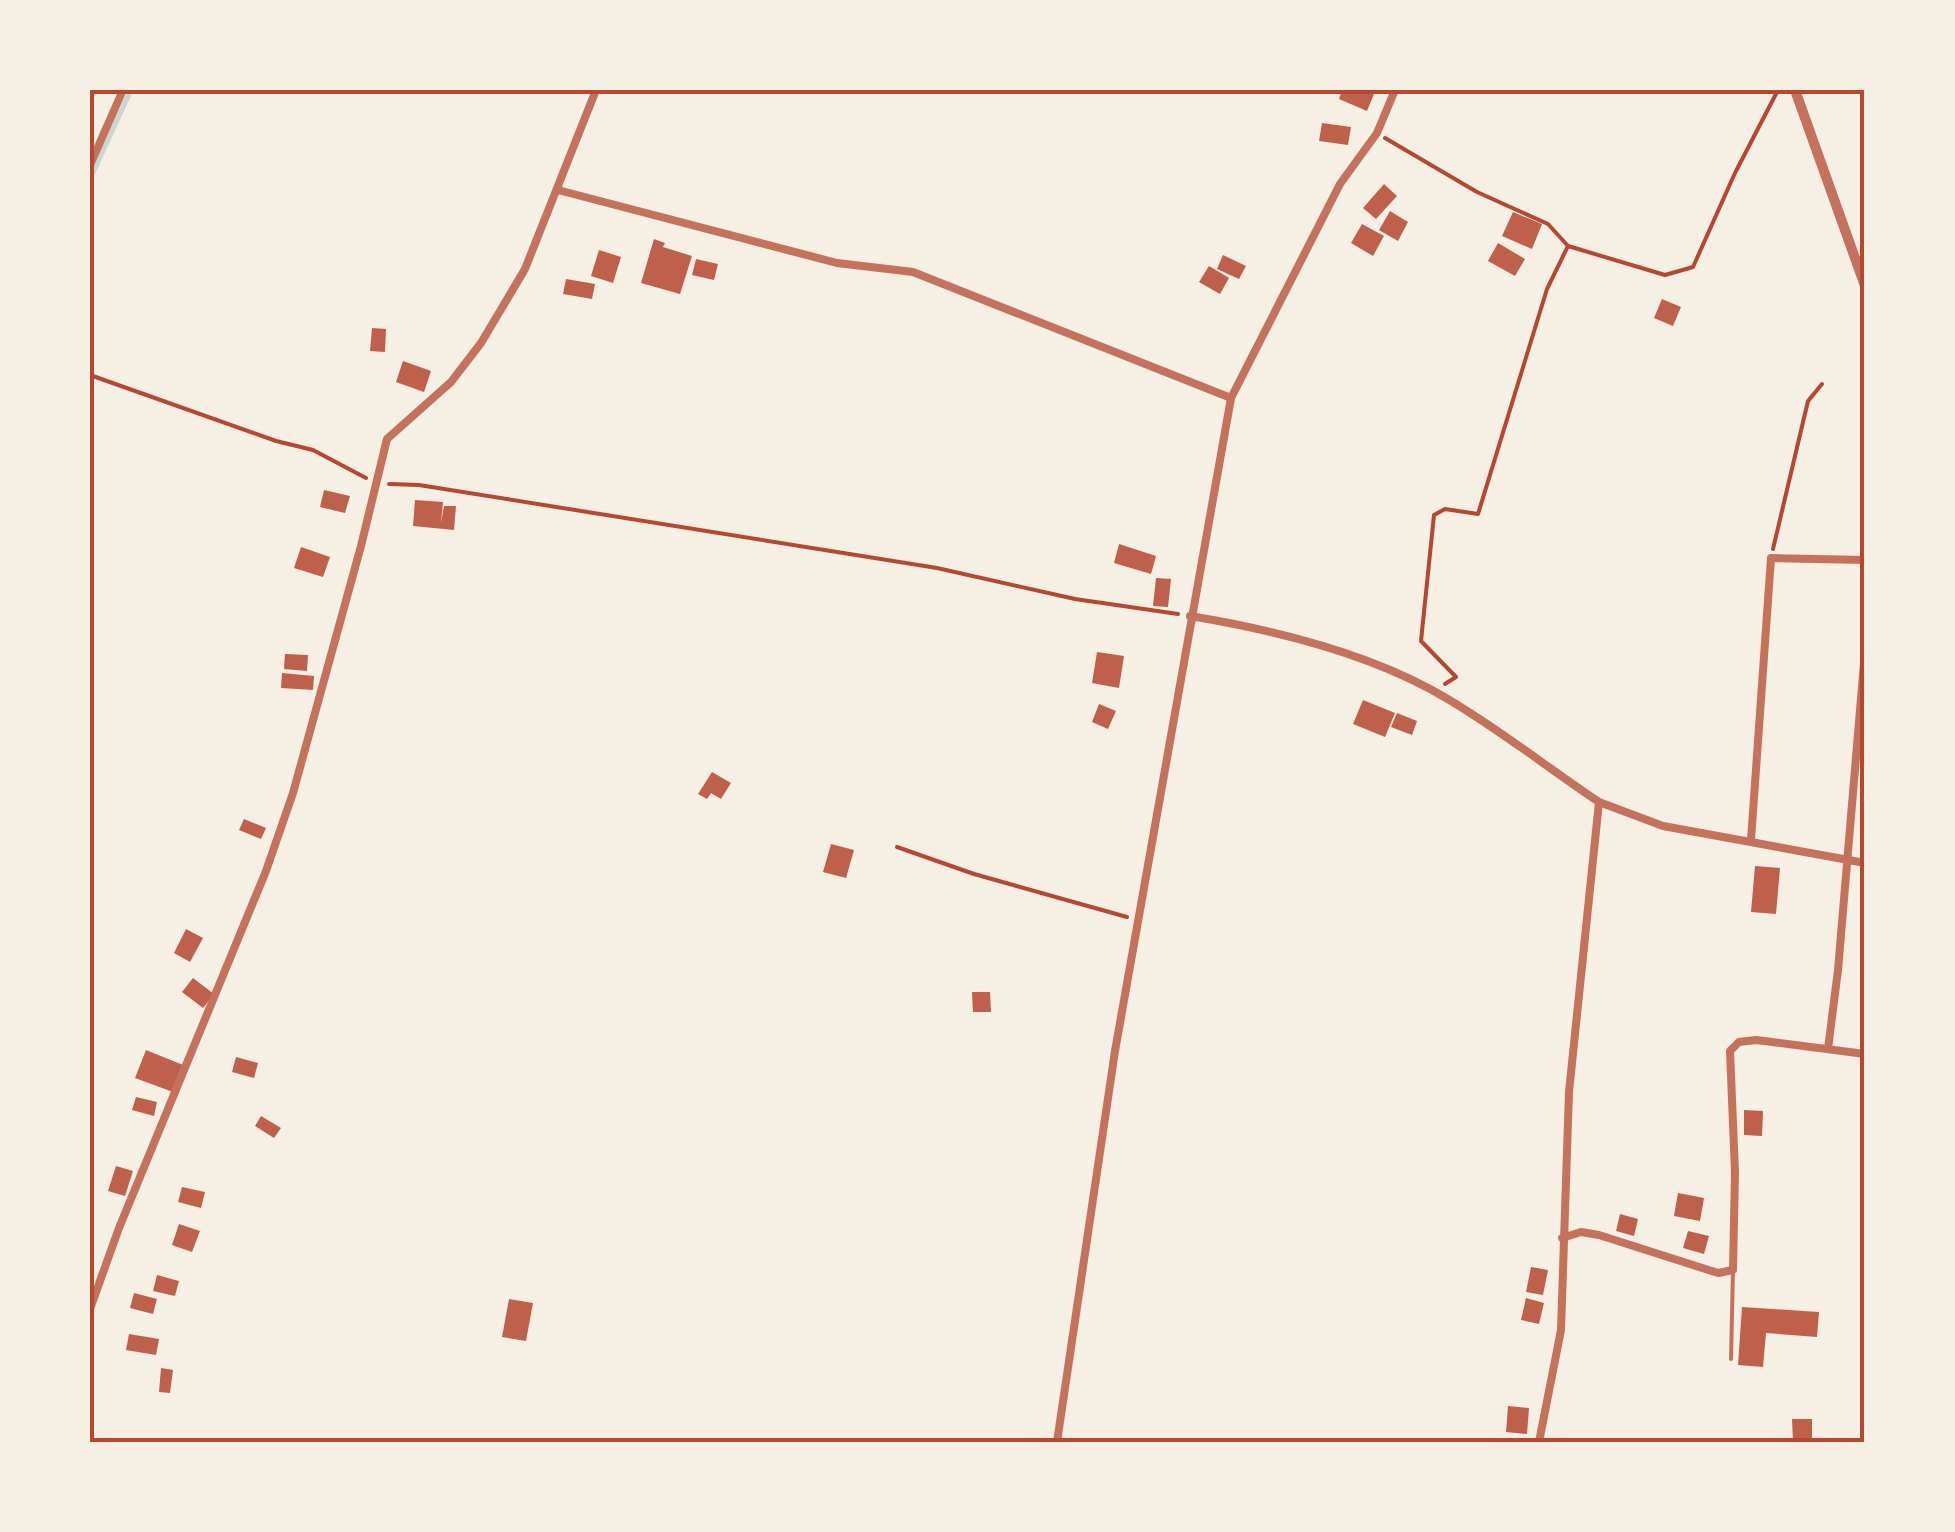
<svg xmlns="http://www.w3.org/2000/svg" width="1955" height="1532" viewBox="0 0 1955 1532" font-family="'DM Sans',sans-serif">
<style>
.lines{fill:none;stroke-linecap:round;stroke-linejoin:round}
.stream{stroke:#c9d6d2;stroke-width:5}
.building{fill:#bf614a}
.path{stroke:#b5482f;stroke-width:4}
.service{stroke:#c5725c;stroke-width:4}
.minor{stroke:#c5725c;stroke-width:8}
.tertiary{stroke:#c5725c;stroke-width:10}
.neatline{fill:none;stroke:#b5482f;stroke-width:4}
</style>
<rect width="100%" height="100%" fill="#f6efe4"/>
<g class="lines">
<path class="stream" d="M90,179L131,90"/>
</g>
<path class="building" d="M1342,90H1365L1374,94L1367,111L1339,99Z
M1322,123L1351,127L1348,145L1319,141Z
M1384,184L1397,196L1376,219L1363,208Z
M1390,211L1408,222L1398,241L1379,230Z
M1513,212L1542,224L1532,249L1502,236Z
M1362,224L1384,236L1373,256L1351,243Z
M654,239L665,243L663,247L692,256L680,294L641,283Z
M1498,243L1525,259L1515,276L1488,261Z
M599,250L621,257L613,283L591,276Z
M1223,255L1246,266L1239,279L1217,269Z
M696,259L718,264L714,280L692,275Z
M1209,266L1229,278L1220,294L1199,282Z
M566,279L595,284L592,299L563,294Z
M1662,299L1681,307L1673,326L1654,318Z
M372,328L386,329L385,352L370,351Z
M403,361L431,371L424,392L396,382Z
M324,490L350,496L345,513L320,507Z
M415,500L443,502L441,523L444,506H456L454,530L413,526Z
M1119,544L1156,556L1151,574L1114,563Z
M301,547L330,557L323,577L294,568Z
M1156,578L1171,579L1168,607L1153,606Z
M1097,652L1124,656L1119,688L1092,683Z
M285,654L308,655L307,671L284,669Z
M282,673L314,676L313,690L281,688Z
M1363,700L1395,713L1385,737L1353,724Z
M1099,704L1116,711L1108,729L1092,722Z
M1397,713L1417,721L1412,735L1391,727Z
M712,772L731,783L721,799L711,793L707,799L698,794Z
M244,819L266,828L261,839L239,830Z
M831,844L854,850L846,878L823,872Z
M1755,866L1780,868L1776,914L1751,912Z
M186,929L203,938L190,962L174,953Z
M193,978L214,994L203,1008L182,992Z
M972,992H990L991,1012H973Z
M146,1050L183,1065L173,1092L135,1078Z
M236,1057L258,1063L254,1078L232,1072Z
M136,1097L157,1102L154,1116L132,1110Z
M1744,1110L1763,1111L1762,1136L1744,1135Z
M261,1116L281,1128L274,1138L255,1126Z
M116,1166L133,1171L125,1196L108,1191Z
M182,1187L205,1192L201,1208L178,1202Z
M1678,1193L1704,1198L1700,1221L1674,1216Z
M1620,1214L1638,1219L1634,1236L1616,1231Z
M179,1224L200,1231L192,1252L172,1245Z
M1688,1231L1709,1236L1704,1254L1683,1248Z
M1531,1267L1548,1270L1543,1295L1526,1292Z
M157,1275L179,1281L175,1296L153,1291Z
M134,1293L157,1299L153,1314L130,1308Z
M1526,1298L1544,1303L1539,1324L1521,1320Z
M509,1299L533,1303L526,1341L502,1337Z
M1742,1307L1819,1312L1817,1337L1766,1333L1763,1367L1738,1365Z
M129,1334L159,1339L156,1355L126,1350Z
M161,1368L173,1370L170,1393L159,1392Z
M1508,1406L1529,1408L1527,1434L1506,1432Z
M1792,1419H1812V1442H1793Z"/>
<g class="lines">
<path class="path" d="M1385,138L1477,192L1548,224L1568,246
M90,375L276,441L313,450L366,478
M389,484L419,485L937,568L1075,599L1178,614
M1773,549L1808,401L1822,384
M1445,684L1456,677L1421,641L1434,515L1445,509L1478,514L1547,289L1568,246L1665,275L1693,267L1735,173L1778,90
M897,847L974,874L1127,917"/>
<path class="service" d="M1731,1359L1733,1270"/>
<path class="minor" d="M90,165L123,90
M558,190L837,263L913,272L1231,398
M1190,616C1275,630 1371,653 1446,698C1499,729 1548,768 1599,802L1663,826L1865,863
M1751,840L1771,558L1865,560
M1828,1049L1838,970L1865,651
M1562,1238L1581,1232L1599,1235L1718,1273L1733,1270L1735,1172L1730,1051L1739,1042L1756,1040L1865,1054
M90,1309L119,1228L266,871L293,793L361,546L387,439L451,382L481,343L525,269L596,90
M1057,1442L1115,1051L1231,398L1340,184L1377,133L1395,90
M1539,1442L1561,1330L1569,1092L1599,802"/>
<path class="tertiary" d="M1795,90L1865,286"/>
</g>
<rect width="1955" height="1532" fill="none" stroke="#f6efe4" stroke-width="185"/>
<rect x="92" y="92" width="1770" height="1348" class="neatline"/>
</svg>
